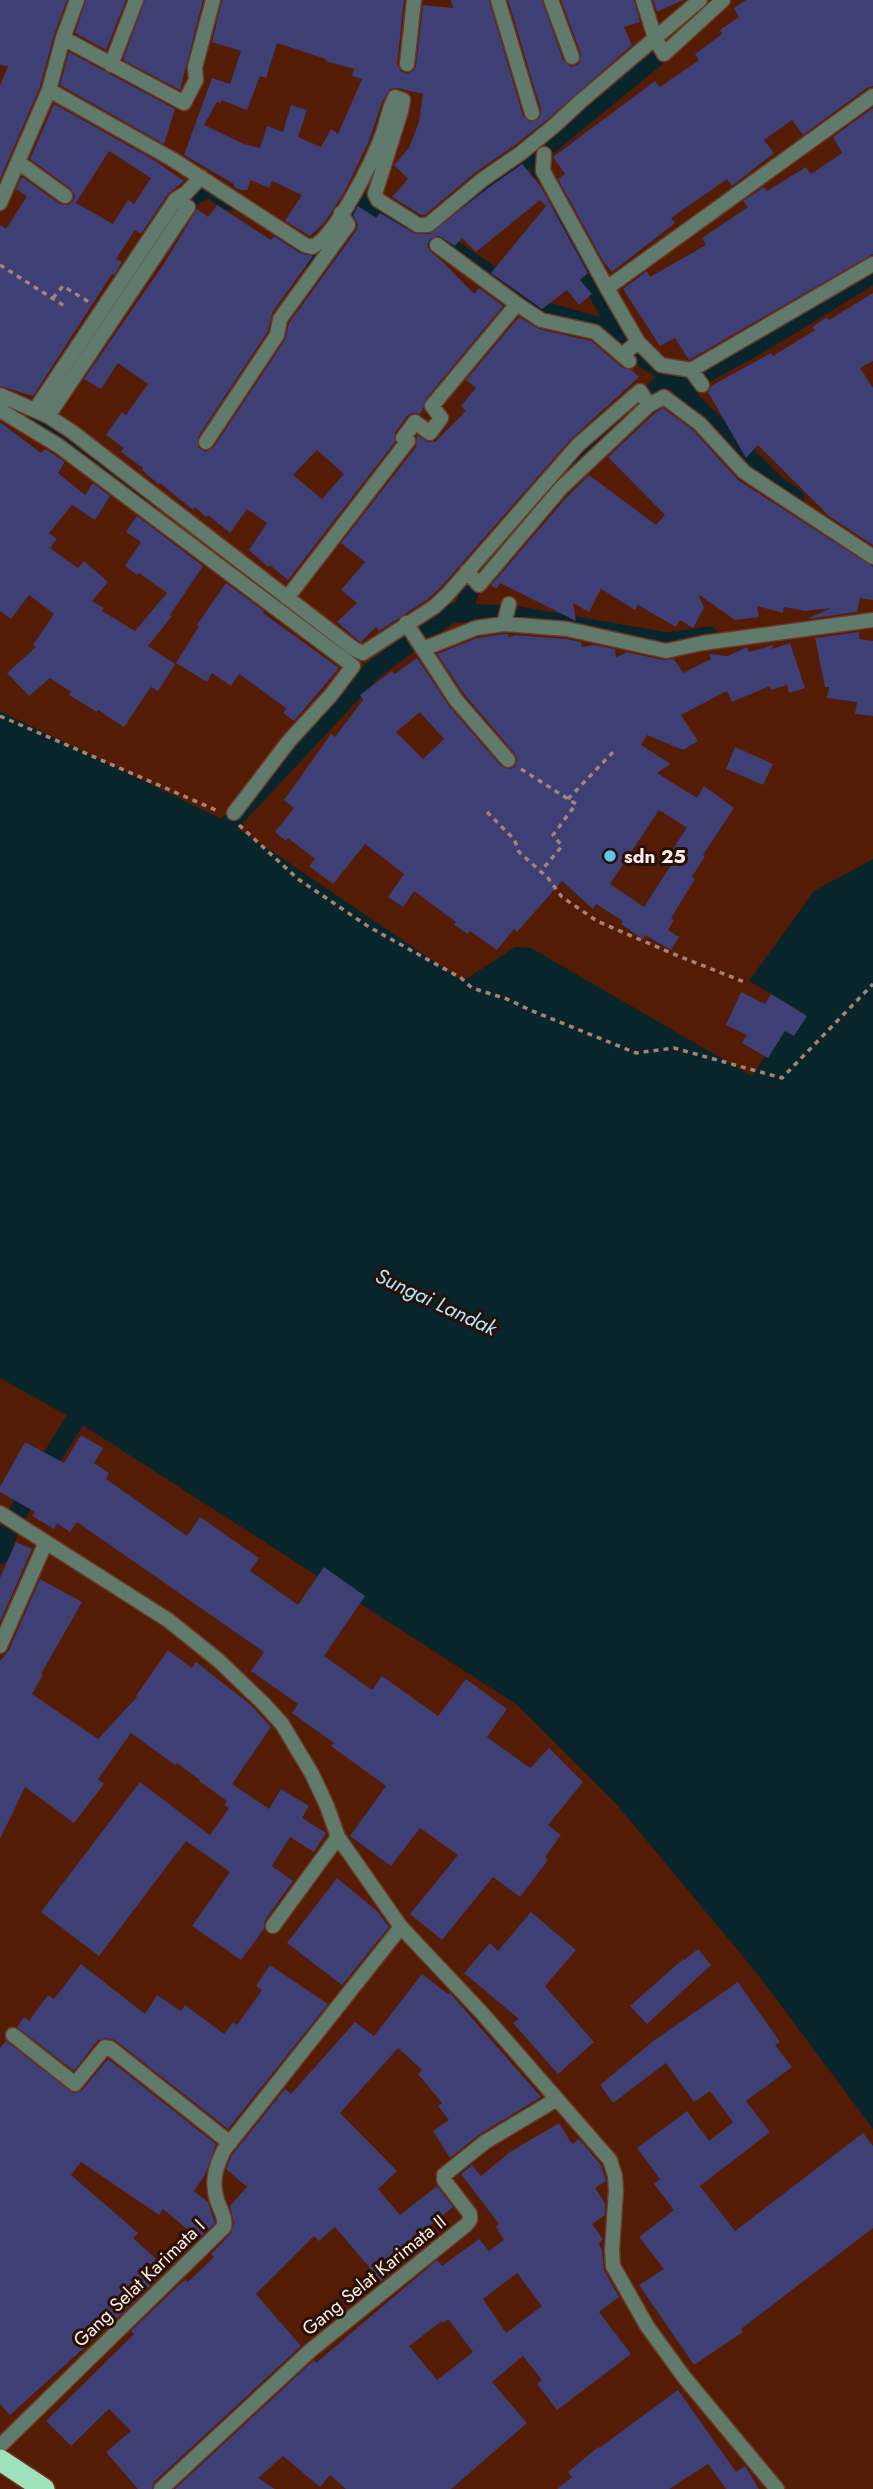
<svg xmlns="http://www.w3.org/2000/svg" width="873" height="2489" viewBox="0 0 873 2489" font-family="Jost,sans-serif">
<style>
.water{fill:#09252c}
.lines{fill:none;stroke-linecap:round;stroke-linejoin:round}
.canal{stroke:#09252c;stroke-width:19}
.building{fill:#3d3f75;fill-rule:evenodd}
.street-casing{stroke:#6c3825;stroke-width:17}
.highway-casing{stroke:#6c3825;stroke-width:24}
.path{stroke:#a78274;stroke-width:3.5;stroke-dasharray:5 5;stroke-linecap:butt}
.street{stroke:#607b6b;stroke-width:14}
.highway{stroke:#9de4bd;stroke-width:21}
.poi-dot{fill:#5bc8e7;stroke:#291007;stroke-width:2.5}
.labels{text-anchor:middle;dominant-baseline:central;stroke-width:6;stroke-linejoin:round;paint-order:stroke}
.poi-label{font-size:19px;font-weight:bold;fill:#fdede8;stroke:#291007;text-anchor:start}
.street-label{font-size:19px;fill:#fdede8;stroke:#291007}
.water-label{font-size:21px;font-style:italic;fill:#a8eafe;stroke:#291007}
</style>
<rect width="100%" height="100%" fill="#541b05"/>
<path class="water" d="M0,711L230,823L463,981L515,947L531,948L752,1076L797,1009L749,981L814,891L873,859V2129L759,1976L618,1806L516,1704L75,1420L0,1378Z"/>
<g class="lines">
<path class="canal" d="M540,170V152L676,41
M562,216L594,286L621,333
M175,220L195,194L209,188L229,201
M447,224L505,170L540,152
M283,237L316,260L362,202L375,205L409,229L434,237L544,311L621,333L625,347L672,375L693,403L776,485L795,498
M681,387L766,340L873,274
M17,409L37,419L151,500
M462,613L473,583L513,528L582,456L672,375
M230,823L373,670L451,613L514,615L668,642L709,636
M0,1555L12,1522L75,1420"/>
</g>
<path class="building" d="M0,0H67L54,35L40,87L0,179V86L8,66L0,65Z
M86,0H126L106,50L75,33Z
M145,0H203L180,90L123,60Z
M222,0H404L397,64L401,71L407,74L414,70L416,66L423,5L453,8L451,0H489L523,116L530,122L539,119L541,110L508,0H542L563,60L571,67L579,64L581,54L561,0H634L640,22L624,27L632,45L548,119L515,145L476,172L425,215H421L392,197L408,179L394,165L409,148L419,122L423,94L398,88L390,89L382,102L369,141L345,191L324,223L310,236L285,221L302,195L272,181L269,188L251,180L247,190H241L234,187V184L184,155L212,78L230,84L241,51L212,42ZM277,43L326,59L325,61L354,69L352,76L362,79L338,134L331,129L321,147L298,137L307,110L291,105L283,132L267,126L260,148L244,144L204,125L217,102L221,103V100L247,110L260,76L266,78Z
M653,0H683L657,12Z
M746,0H873V86L867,88L803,135L792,120L764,140L774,153L732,186L727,179L671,218L675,223L612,272L603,261L558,179L565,174L553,157L655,81L660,87L699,60L695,54L722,34L720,30L739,17L734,8Z
M69,52L175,109L164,144L60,85Z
M54,104L154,160L184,181L168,194L141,234L135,230L116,259L122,262L114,275L112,274L33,396L0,386V225L6,229L27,196L16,189L22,177L60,204L68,205L73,201L75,196L71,189L30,159ZM109,151L151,178L134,204L128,200L113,224L76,203Z
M873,108V254L689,360L675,338L660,346L623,289L647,271L650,277L706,245L702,238L748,207L743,201L764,187L767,191L806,167L811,174L842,153L833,137Z
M522,164L541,187L588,273L580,280L592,294L579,305L567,290L542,309L491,273L546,206L540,200L476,252L462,238L455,246L439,236L430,239L427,245L431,252L442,261L474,294L479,288L503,306L425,400L423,409L420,414L412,413L407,416L395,433V442L288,580L270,565L268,567L249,550L267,523L247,509L230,533L208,515L206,517L195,507L193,510L160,483L159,485L142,470L143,468L121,452L124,448L106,435L122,412L126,415L148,384L118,363L101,389L84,379L165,262L197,209L208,217L217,205L271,240L274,236L300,253L313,256L272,313L268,331L198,437V447L206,452L214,447L285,340L289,323L356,231L358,225L353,215L358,206L376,218L380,213L414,233L429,234L488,188ZM317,450L344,474L322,499L293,475Z
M873,293V361L860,368L873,388V545L830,517L758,445L746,458L708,392L711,386L771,353L773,356L815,330L812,327L827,317L829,320Z
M519,317L539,329L591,341L623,368L632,370L639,377L571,439L440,588L428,599L379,631L376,627L361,642L359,641L337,622L357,603L341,590L365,562L341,543L416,447L417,435L428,442H435L466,411L461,406L476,388L466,380Z
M663,408L694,431L738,480L873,567V600L860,598L857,612L807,619L831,608L805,611L784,607L783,613L757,606L759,617L735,620L698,594L704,608L693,628L680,620L676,627L638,605L635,610L601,589L589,612L573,603L576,621L500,583L496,589L491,585L566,498L589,475L656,525L665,515L608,457L655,413Z
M0,422L41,453L45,449L65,462L58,473L85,495L93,483L110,496L95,520L72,505L49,533L57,539L50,548L78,568L84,561L108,582L92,601L104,608L102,611L135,631L167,593L139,573L137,575L125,566L141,542L126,532L137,516L203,566L170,615L172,616L148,646L175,664L158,691L151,687L124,727L98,710L97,712L82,703L69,695L71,692L50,678L29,696L7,673L36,647L33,645L54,614L29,595L11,619L0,611Z
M226,583L264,611L263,613L339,668L294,721L283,713L286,708L239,674L231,686L212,673L207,682L176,663L199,626L197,625Z
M859,632V639L873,641V716L855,714L857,702L827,698L829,687H825L815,638Z
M504,634H508L509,637L515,635L566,639L581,642L582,647L594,645L615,649L616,658L626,652L664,660L674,659L683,673L711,659L709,654L728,656L747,647L749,652L773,645L772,649L790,643L805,688L789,693L787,685L771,690L770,686L732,702L727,691L681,715L698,741L683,750L647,735L641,745L671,764L657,773L697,798L704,786L734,808L703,855L705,856L692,877L695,879L671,918L674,920L668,930L679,937L671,950L645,935L643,939L621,924L623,921L596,904L593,909L562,881L517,932L514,929L497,950L470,931L468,934L454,925L456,922L414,891L403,907L388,897L404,874L365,844L333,884L309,866L315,859L288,838L286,841L275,832L294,808L284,800L331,734L335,737L363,700L360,695L392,671L395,674L417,658L449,706L501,766L509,769L515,767L517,759L515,754L464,694L437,654L477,638ZM420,712L444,739L423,759L396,732ZM659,810L686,827V829L669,855L675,859L644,907L610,884Z
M735,747L773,764L763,785L726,769Z
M741,992L765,1004L771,994L807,1016L794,1036L785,1031L768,1058L742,1043L747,1035L726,1025Z
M81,1435L103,1448L94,1463L109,1473L106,1479L187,1536L200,1517L259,1558L250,1571L298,1605L324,1567L365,1596L324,1656L372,1690L382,1676L438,1716L466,1679L507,1709L487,1737L530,1768L549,1748L583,1782L548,1825L561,1835L545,1857L548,1860L520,1897L493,1877L442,1940L410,1914L458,1855L420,1828L391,1866L350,1836L386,1786L331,1746L334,1743L292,1713L298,1704L251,1671L264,1652L77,1522L70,1532L57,1523L54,1529L32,1516L35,1512L0,1492V1487L25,1442L64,1463Z
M16,1542L32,1549L0,1622V1578Z
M40,1579L82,1602L41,1674L43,1675L32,1694L98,1739L137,1697L136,1696L168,1650L192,1668L196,1662L251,1705L271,1727L232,1784L269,1809L281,1789L309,1806L302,1818L326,1833L314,1852L290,1837L272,1866L293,1881L265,1920L264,1929L241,1960L192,1926L230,1872L186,1841L99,1956L41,1912L140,1782L210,1835L229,1808L224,1805L227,1801L199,1781L200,1780L177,1763L175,1765L131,1733L98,1779L104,1784L74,1823L25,1787L0,1839V1661L9,1650Z
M337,1878L378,1912L389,1927L342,1985L287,1943Z
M531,1912L576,1950L545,1986L594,2042L558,2074L513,2023L519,2019L464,1973L490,1943L498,1951Z
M698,1949L711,1965L647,2024L630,2006L683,1959L684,1960Z
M81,1964L145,2014L157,1995L181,2011L185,2005L224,2034L233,2022L237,2025L262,1990L256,1986L270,1965L328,2004L228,2129L115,2040L106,2038L98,2040L74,2071L17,2027L24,2017L29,2021L48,1995L54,1999Z
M422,1974L448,1994L450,1993L541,2097L480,2134L450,2158L433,2131L449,2120L438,2106L442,2103L418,2074L422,2070L398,2048L340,2113L397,2171L378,2189L400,2215L437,2186L453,2207L417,2236L425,2246L381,2281L335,2227L319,2241L314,2236L256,2294L301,2346L154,2482L152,2489H138L106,2452L131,2431L109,2409L71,2446L46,2421L134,2334L131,2331L182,2282L186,2280L188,2282L214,2257L211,2254L231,2233L234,2223L230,2206L247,2187L226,2169L232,2155L285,2089L291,2094L355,2022L374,2036Z
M738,1982L780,2042L775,2045L792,2067L746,2101L770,2132L700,2186L735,2231L863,2133L873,2146V2228L741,2329L743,2332L694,2365L639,2285L664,2269L639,2237L674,2210L654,2184L660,2179L637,2148L687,2111L709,2141L733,2122L710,2091L694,2102L666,2063L613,2103L600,2085L652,2042Z
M6,2041L73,2093L82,2090L108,2059L216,2144L205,2175L194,2191L208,2202L215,2223L196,2241L191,2236L193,2234L163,2209L159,2215L81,2162L71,2175L138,2233L133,2238L167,2269L118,2317L10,2415L0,2404V2048Z
M559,2123L572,2144L579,2139L601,2165L606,2181L595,2188L605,2203V2215L592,2224L603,2239L599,2244L602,2250L604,2270L619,2297L599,2312L631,2354L557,2410L537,2384L542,2380L523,2356L492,2382L527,2423L451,2489H346L330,2475L320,2487L283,2456L258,2478L275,2489H175L314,2360L316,2363L437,2260L442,2266L479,2239L489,2251L504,2240L496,2227L499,2224L461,2174L472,2165L481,2176L510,2152ZM517,2273L542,2306L506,2333L483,2299ZM448,2319L473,2352L437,2380L409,2346L442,2321L443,2323Z
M678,2390L736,2472L745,2466L759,2489H726L708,2464L669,2489H557L572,2477L568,2472L598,2447L599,2448Z"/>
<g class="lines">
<defs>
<path id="street" d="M498,0L532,113
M551,0L572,57
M643,0L655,38L664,54L723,0
M63,38L184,103L196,80L195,67L213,0
M407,64L414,0
M111,65L136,0
M49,90L172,159L305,245L312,247C336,237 374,158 383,133C387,121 389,108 395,97L403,100L401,111L375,194L378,200L418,225H428L482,180L521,153L554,126L581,101L700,0
M544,154L543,171L607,288
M18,162L65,196
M0,203L49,90L63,38L77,0
M517,304L541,320L595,332L629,361
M638,342L607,288L873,96
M622,355L638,342L661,365L691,370L702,385
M691,370L873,264
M0,395L48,416L71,431L354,649L363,653L434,607L447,595L578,445L640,391L649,405
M0,410L59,446L353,666L331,695L289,741L234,813
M35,410L176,199L186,193L201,177
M48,416L188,207L176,199
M206,442L277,335L280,319L348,225L341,213
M467,571L479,585L561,488L649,405L664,397L700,424L744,472L873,557
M287,598L404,446L408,441L403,438L415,422L430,433L441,418L432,406L517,304L437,245
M406,623L456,700L508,760
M504,624L509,604
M423,649L476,628L504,624L567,629L666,651L703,643L873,620
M0,1513L168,1620L218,1660L263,1703L282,1724L312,1774L327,1806L338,1837L401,1927L482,2013L610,2160L615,2176L616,2190L612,2250L613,2266L647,2326L684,2377L777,2489
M0,1646L46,1542
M273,1926L338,1837
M13,2035L75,2084L105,2047L110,2048L230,2143
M0,2446L224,2227C226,2217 220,2210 217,2200C211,2182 216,2166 224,2150L401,1927
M161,2489L311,2350L466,2225L470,2220V2214L444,2180V2175L485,2142L557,2099"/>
<path id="highway" d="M0,2460L44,2489"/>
</defs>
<use href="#street" class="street-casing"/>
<use href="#highway" class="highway-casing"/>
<path class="path" d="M0,265L66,307
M53,298L63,286L89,302
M0,716L218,811
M521,769L576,804L553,835L562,846L541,871
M568,799L616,749
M487,812L514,839L519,852L548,878L562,897L597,921L671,953L747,983
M239,825L298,879L369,927L461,978L472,988L507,999L530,1010L636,1053L674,1048L782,1078L873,984"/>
<use href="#street" class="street"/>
<use href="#highway" class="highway"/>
</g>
<circle class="poi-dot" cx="610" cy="856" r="7"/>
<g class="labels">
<g class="poi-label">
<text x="624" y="856">sdn 25</text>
</g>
<g class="street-label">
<text transform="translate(374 2275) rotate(-39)">Gang Selat Karimata II</text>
<text transform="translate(139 2283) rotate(-44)">Gang Selat Karimata I</text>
</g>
<g class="water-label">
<text transform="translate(436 1302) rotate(25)">Sungai Landak</text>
</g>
</g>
</svg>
